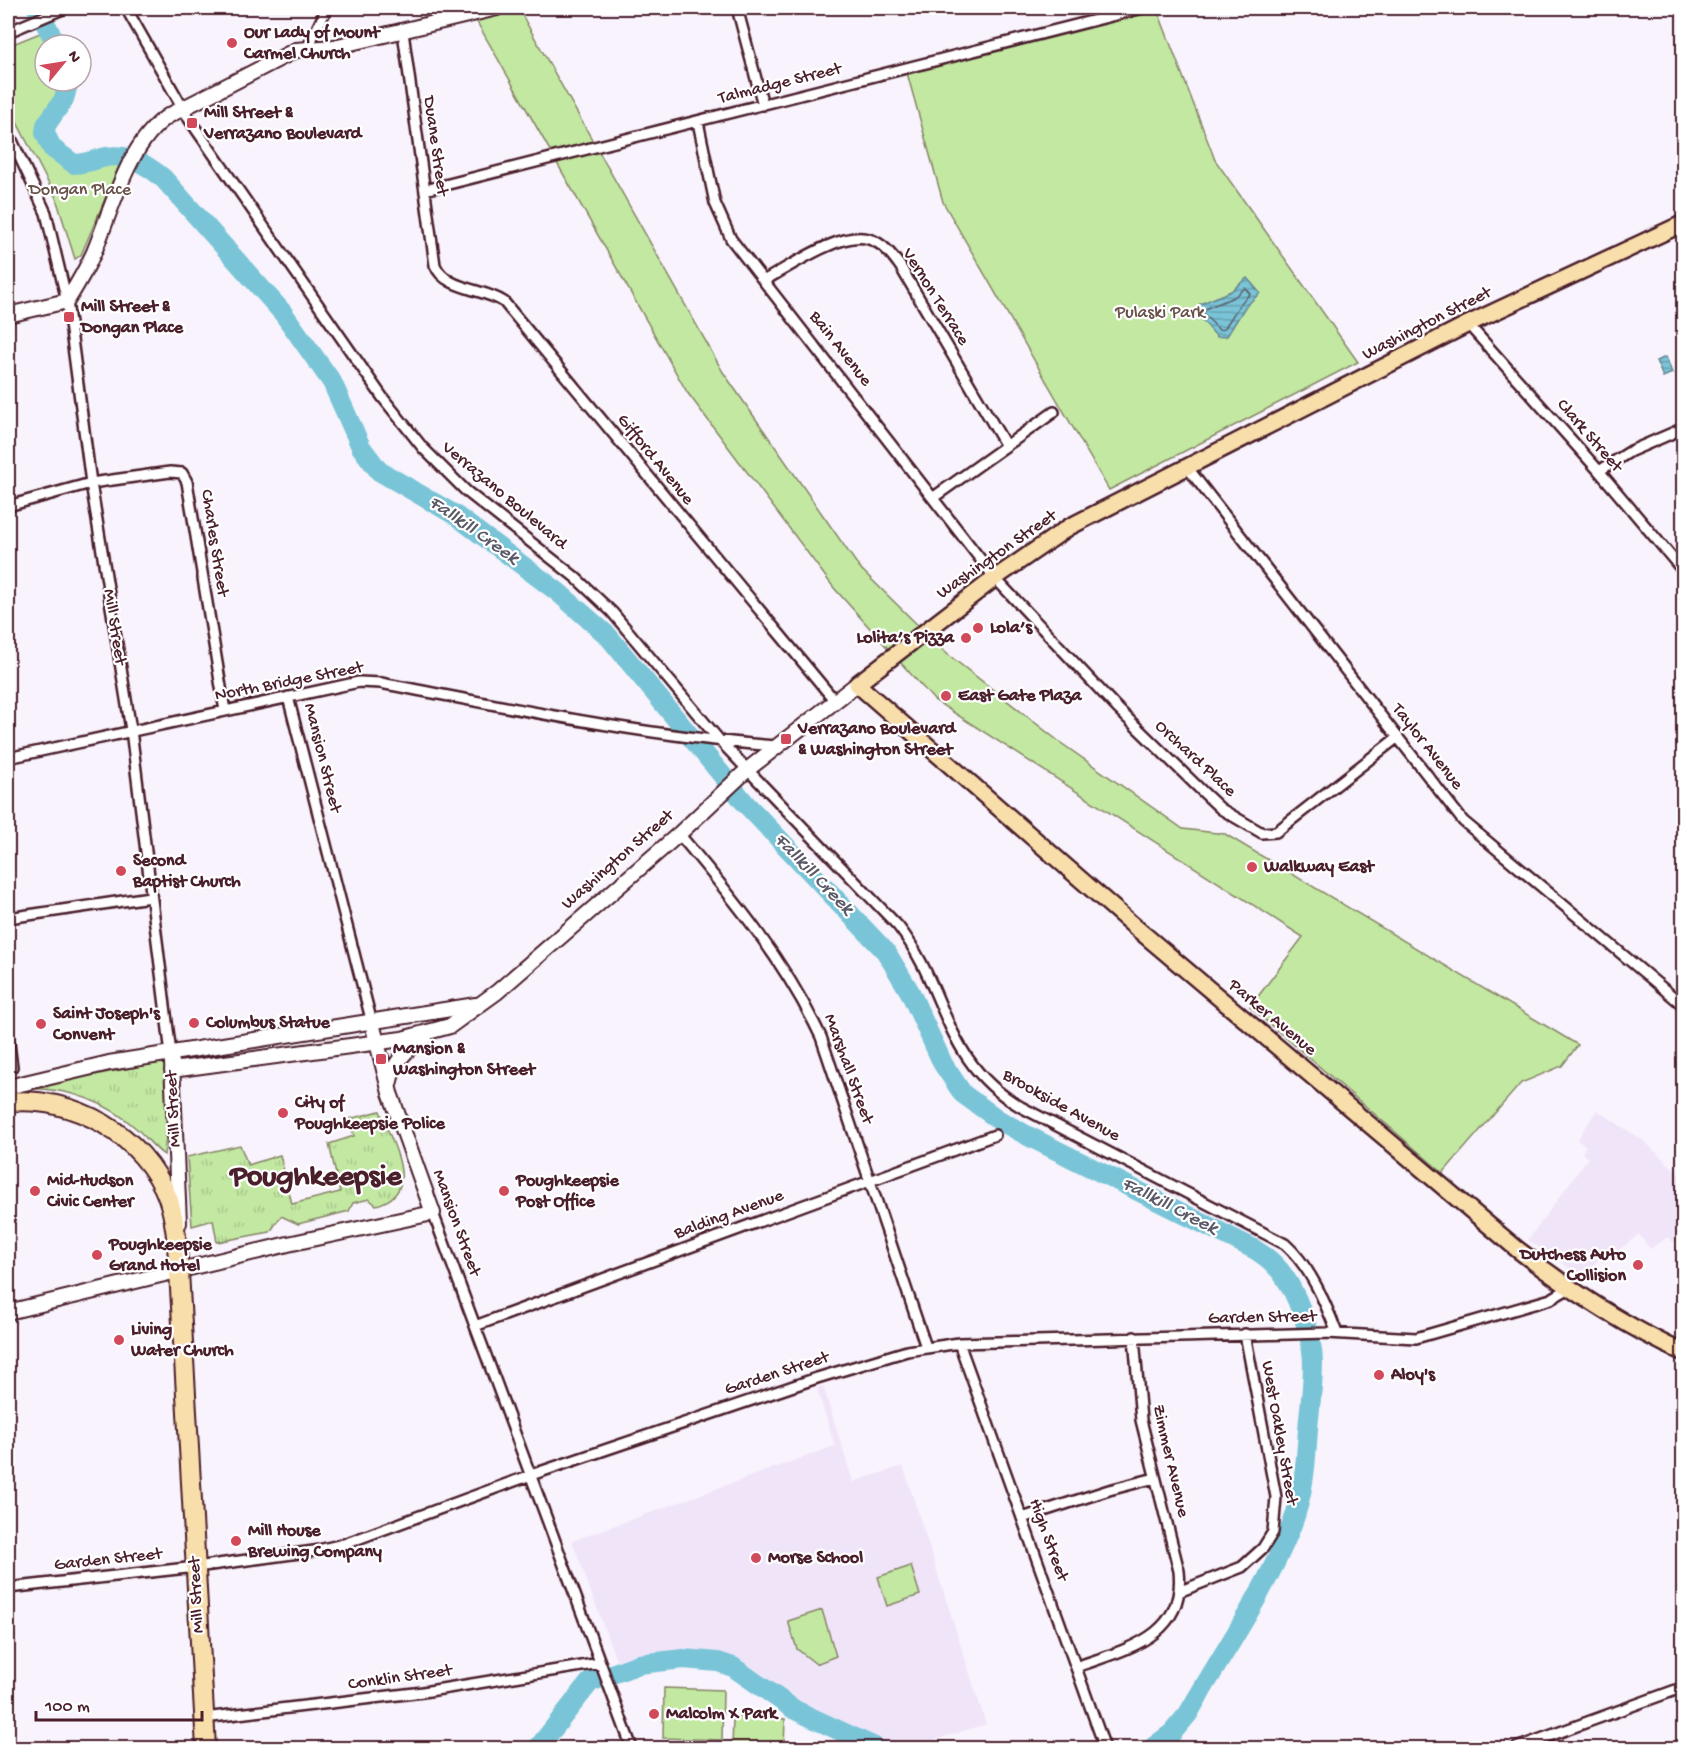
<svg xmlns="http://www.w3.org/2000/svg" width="1691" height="1756" viewBox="0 0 1691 1756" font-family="'Gochi Hand',sans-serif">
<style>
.built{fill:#f0e4f9}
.grass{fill:url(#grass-tufts);stroke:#868466;stroke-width:1.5}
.park{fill:#c2e8a2;stroke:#868466;stroke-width:1.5}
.water{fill:url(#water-rules);stroke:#668392;stroke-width:1.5}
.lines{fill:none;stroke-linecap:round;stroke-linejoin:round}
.shore{stroke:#5d6170;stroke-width:1.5}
.river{stroke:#79c5d7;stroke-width:20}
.street-casing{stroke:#4a1f2b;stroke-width:14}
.secondary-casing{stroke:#4a1f2b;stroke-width:18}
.primary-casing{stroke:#4a1f2b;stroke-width:20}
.highway-casing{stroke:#4a1f2b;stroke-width:22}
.street{stroke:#fff;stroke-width:9}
.secondary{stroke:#fff;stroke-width:14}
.primary{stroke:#f8deab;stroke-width:15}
.highway{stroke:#f8deab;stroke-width:18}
.poi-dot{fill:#d1495b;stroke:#fff;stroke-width:2}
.labels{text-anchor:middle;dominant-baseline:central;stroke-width:4.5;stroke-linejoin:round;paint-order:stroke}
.poi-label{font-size:18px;font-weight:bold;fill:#4a1f2b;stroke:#fff;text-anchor:start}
.street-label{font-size:18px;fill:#4a1f2b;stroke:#fff}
.park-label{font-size:18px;fill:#685149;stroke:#fff}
.water-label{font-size:20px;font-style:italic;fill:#5a5967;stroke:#fff}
.town-label{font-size:30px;font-weight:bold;fill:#4a1f2b;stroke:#fff}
</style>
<defs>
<pattern id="grass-tufts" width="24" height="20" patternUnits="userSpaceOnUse" patternTransform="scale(1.5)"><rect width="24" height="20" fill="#c2e8a2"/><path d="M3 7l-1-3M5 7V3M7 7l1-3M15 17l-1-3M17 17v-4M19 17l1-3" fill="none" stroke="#a8c78c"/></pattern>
<pattern id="water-rules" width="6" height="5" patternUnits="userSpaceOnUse" patternTransform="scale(1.5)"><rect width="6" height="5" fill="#79c5d7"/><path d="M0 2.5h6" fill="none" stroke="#659faf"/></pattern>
</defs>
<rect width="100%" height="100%" fill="#f8f3fc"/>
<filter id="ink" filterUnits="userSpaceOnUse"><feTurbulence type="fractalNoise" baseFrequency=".0167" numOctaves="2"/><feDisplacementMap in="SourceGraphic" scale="12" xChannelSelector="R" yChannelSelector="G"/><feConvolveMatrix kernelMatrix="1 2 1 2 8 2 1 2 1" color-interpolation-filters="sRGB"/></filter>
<g filter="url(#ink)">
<path class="built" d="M1597,1110L1645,1142L1683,1178V1233L1673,1243L1668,1237L1650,1249L1639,1234L1616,1252L1612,1247L1602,1255L1584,1278L1528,1240L1588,1158L1582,1153L1586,1146L1577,1140Z
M823,1386L853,1482L903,1466L986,1724L908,1748H889L796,1705L750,1671L720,1657L660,1655L617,1662L572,1541L835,1446L817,1388Z"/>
<path class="grass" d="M159,1063L167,1064L170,1098L164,1155C154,1148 147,1138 137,1129C102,1098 63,1086 17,1089Z
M380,1111C391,1142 424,1193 376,1205L369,1199L353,1203L349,1211L298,1224L281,1216L270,1232L217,1242L213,1220L192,1226L187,1157L240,1145L248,1165L280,1155L292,1204L340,1192L329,1144L354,1136L349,1119Z"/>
<path class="park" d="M469,8H518L723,372L859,567L946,653L1061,743L1183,829L1225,834L1578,1045L1562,1066L1521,1083L1443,1173L1250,1007L1303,937L934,700L834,588L687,392Z
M1157,9L1215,160L1358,362L1109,490L943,202L907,73Z
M50,29L57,45H45V81H69L61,106L46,125C44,136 47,143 55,151C81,177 95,151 123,157L81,255L75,259L56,198L8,105V46Z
M911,1566L920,1595L887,1606L878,1577Z
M822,1610L836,1656L816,1664L797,1649L788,1621Z
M664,1688L723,1690L722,1740L663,1738Z
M733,1717L785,1719L784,1748H732Z"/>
<path class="water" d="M1247,278L1260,293L1245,307L1227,336L1217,337L1197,314L1200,304L1231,291Z
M1666,357L1672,373L1663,377L1656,361Z"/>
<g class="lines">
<path class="shore" d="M1245,288L1250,294L1240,304L1224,329L1219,330L1204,314L1205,309L1234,297Z"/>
<path class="river" d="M37,8L57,45
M69,81L64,99L46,125L45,133L52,148L74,164C84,164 92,161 102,158C125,152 145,163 163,178L283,313L332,382L361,447L379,471L455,515L558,592L608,636L745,803L886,952L910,992L943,1064L963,1094L999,1120L1028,1136L1254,1249C1276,1262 1287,1277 1297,1300C1320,1354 1313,1372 1308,1429C1306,1462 1304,1495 1291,1527C1265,1593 1223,1652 1188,1714L1172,1733L1152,1748
M538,1748L590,1682L639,1664L683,1659L718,1662L733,1667L795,1710L877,1748"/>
<defs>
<path id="street" d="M126,8L189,119L383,398L423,448L466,491L575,577L612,612L720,741L898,926C948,989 942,1062 1021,1107L1285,1244C1310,1266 1325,1302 1337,1333
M737,8L763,105
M8,32L65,8
M403,32L435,265C445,290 483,288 504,302L835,701
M308,47L327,8
M698,122L715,203L731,239L995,578L1117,708L1204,793L1221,809L1262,833L1276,832L1398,737
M8,132L46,213L67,301L91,483L131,730L171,1054
M425,190L1143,8
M765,280C789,267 842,230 869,239C883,243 892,255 900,266L1006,446
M1468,324L1599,471L1684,572
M1187,467L1463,821L1684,1006
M1599,471L1631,451L1684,428
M934,497L1054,412
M8,506L91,483L170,472L182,473L187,482L225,711
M288,697L372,1023
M8,758L359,682L381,683C512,708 644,736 777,746
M679,834C733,898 785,961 821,1037L926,1347
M8,918L150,897
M8,1036L12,1067
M433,1213L632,1748
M475,1326L995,1135
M959,1343L1105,1748
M1022,1518L1109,1490L1155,1478
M8,1588L196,1567L314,1551L344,1544L531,1475L817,1378L907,1351L959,1343L1327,1333L1416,1338L1551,1299L1571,1287
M1181,1591L1242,1567L1263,1548L1273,1532L1276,1497L1245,1334
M1076,1667C1126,1649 1186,1637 1179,1571L1141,1420L1134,1337
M204,1718L423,1692L600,1663
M1516,1748L1684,1687"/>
<path id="secondary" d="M8,315L67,301C77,285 86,270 94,252C112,209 128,143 168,116L296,50L334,47L497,8
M172,1062L179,1223
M172,1070L402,1039L450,1026L497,992L679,834L747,770L857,684
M389,1085C393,1063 405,1049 425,1038
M8,1087L109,1063L476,1005
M8,1312L288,1244L433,1213L390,1093L372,1023"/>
<path id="primary" d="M1684,223L1468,324L1069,527L995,578L857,684L1134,926L1517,1249C1567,1288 1625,1326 1684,1353"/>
<path id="highway" d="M8,1102C73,1095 144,1135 168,1198C176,1221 177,1247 179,1271L206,1748"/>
</defs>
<use href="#street" class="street-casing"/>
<use href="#secondary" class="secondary-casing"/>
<use href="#primary" class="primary-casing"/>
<use href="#highway" class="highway-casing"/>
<use href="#street" class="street"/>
<use href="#secondary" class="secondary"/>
<use href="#primary" class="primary"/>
<use href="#highway" class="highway"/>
</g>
</g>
<g class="poi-dot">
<circle cx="232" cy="43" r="6"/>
<rect x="186" y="117" width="12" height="12" rx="3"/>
<rect x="63" y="311" width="12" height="12" rx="3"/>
<circle cx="978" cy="628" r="6"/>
<circle cx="966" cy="638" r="6"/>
<circle cx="946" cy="696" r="6"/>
<rect x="780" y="733" width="12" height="12" rx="3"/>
<circle cx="1252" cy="867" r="6"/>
<circle cx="121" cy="871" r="6"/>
<circle cx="194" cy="1023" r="6"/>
<circle cx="41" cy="1024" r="6"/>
<rect x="375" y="1053" width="12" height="12" rx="3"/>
<circle cx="283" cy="1113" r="6"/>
<circle cx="35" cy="1191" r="6"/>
<circle cx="504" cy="1191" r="6"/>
<circle cx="97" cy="1255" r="6"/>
<circle cx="1638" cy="1265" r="6"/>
<circle cx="119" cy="1340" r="6"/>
<circle cx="1379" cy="1375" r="6"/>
<circle cx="236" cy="1541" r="6"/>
<circle cx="756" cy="1558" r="6"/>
<circle cx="654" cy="1714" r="6"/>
</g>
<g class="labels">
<g class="poi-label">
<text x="244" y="33">Our Lady of Mount<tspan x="244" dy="21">Carmel Church</tspan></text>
<text x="204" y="113">Mill Street &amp;<tspan x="204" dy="21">Verrazano Boulevard</tspan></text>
<text x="81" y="307">Mill Street &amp;<tspan x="81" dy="21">Dongan Place</tspan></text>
<text x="990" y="628">Lola’s</text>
<text x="954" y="638" text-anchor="end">Lolita’s Pizza</text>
<text x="958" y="696">East Gate Plaza</text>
<text x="798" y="729">Verrazano Boulevard<tspan x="798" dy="21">&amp; Washington Street</tspan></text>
<text x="133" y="861">Second<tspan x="133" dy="21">Baptist Church</tspan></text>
<text x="1264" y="867">Walkway East</text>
<text x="53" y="1014">Saint Joseph's<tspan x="53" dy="21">Convent</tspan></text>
<text x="206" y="1023">Columbus Statue</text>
<text x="393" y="1049">Mansion &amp;<tspan x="393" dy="21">Washington Street</tspan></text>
<text x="295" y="1103">City of<tspan x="295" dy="21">Poughkeepsie Police</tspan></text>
<text x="47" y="1181">Mid-Hudson<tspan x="47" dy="21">Civic Center</tspan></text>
<text x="516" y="1181">Poughkeepsie<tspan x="516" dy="21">Post Office</tspan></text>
<text x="109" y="1245">Poughkeepsie<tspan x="109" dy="21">Grand Hotel</tspan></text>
<text x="1626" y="1255" text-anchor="end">Dutchess Auto<tspan x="1626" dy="21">Collision</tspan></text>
<text x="131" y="1330">Living<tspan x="131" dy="21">Water Church</tspan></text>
<text x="1391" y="1375">Aloy's</text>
<text x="248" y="1531">Mill House<tspan x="248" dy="21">Brewing Company</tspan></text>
<text x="768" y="1558">Morse School</text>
<text x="666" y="1714">Malcolm X Park</text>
</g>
<g class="street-label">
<text transform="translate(780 84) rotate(-14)">Talmadge Street</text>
<text transform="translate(435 146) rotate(82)">Duane Street</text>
<text transform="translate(935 297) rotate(58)">Vernon Terrace</text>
<text transform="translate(1427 324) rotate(-27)">Washington Street</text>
<text transform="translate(840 349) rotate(52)">Bain Avenue</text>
<text transform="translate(1589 436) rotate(49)">Clark Street</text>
<text transform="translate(655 460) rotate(51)">Gifford Avenue</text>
<text transform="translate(504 496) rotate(40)">Verrazano Boulevard</text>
<text transform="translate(214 543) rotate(81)">Charles Street</text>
<text transform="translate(997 555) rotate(-35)">Washington Street</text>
<text transform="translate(114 627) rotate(81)">Mill Street</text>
<text transform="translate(289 682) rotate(-11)">North Bridge Street</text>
<text transform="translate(1427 747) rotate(52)">Taylor Avenue</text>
<text transform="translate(322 758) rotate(76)">Mansion Street</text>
<text transform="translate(1195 759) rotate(43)">Orchard Place</text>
<text transform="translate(618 860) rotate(-41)">Washington Street</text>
<text transform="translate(1272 1018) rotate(40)">Parker Avenue</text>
<text transform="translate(848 1069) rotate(70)">Marshall Street</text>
<text transform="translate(1061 1106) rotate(29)">Brookside Avenue</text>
<text transform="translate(174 1109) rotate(-93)">Mill Street</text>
<text transform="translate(729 1215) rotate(-20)">Balding Avenue</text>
<text transform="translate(456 1223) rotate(70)">Mansion Street</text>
<text transform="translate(1262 1318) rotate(-1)">Garden Street</text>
<text transform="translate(777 1374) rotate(-18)">Garden Street</text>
<text transform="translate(1279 1433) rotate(80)">West Oakley Street</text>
<text transform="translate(1170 1461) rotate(77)">Zimmer Avenue</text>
<text transform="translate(1048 1540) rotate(70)">High Street</text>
<text transform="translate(108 1560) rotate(-6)">Garden Street</text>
<text transform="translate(197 1595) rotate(-93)">Mill Street</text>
<text transform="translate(400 1678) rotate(-8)">Conklin Street</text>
</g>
<g class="park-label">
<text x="80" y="190">Dongan Place</text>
<text x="1160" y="313">Pulaski Park</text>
</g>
<g class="water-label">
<text transform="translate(473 531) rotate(35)">Fallkill Creek</text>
<text transform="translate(813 875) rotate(46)">Fallkill Creek</text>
<text transform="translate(1169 1207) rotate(27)">Fallkill Creek</text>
</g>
<g class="town-label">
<text x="316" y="1178">Poughkeepsie</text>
</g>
</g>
<rect width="1691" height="1756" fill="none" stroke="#fff" stroke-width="30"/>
<rect x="15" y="15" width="1661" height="1726" fill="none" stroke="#4a1f2b" stroke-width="2" filter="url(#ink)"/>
<g transform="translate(63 63) rotate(60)"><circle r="28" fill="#ffffff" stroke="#b7a5aa" stroke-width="1.5"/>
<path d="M0-4.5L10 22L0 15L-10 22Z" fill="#d1495b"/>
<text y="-9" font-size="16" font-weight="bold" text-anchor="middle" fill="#4a1f2b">N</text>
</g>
<path d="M36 1711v9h166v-9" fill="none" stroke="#4a1f2b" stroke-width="3"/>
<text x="45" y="1711" font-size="18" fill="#4a1f2b" stroke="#ffffff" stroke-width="4.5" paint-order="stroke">100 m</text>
</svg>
